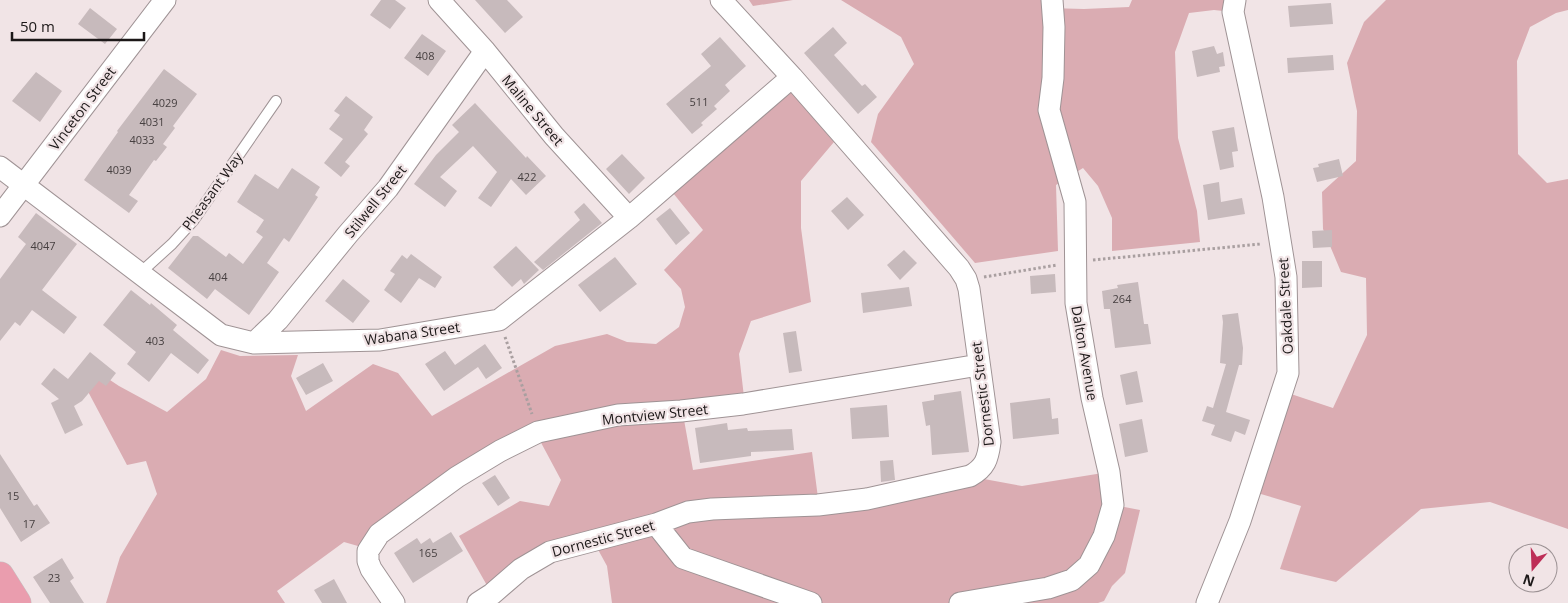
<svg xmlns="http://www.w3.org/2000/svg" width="1568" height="603" viewBox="0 0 1568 603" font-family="'Open Sans',sans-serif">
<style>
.green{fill:#daacb2}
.building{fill:#c7babc}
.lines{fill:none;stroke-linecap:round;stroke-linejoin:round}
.service-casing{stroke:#9f9395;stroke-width:12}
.minor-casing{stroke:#9f9395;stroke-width:23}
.primary-casing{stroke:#c4c3c3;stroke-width:29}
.path{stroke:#a99fa0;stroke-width:3;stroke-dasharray:2.5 2.5;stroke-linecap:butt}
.service{stroke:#fff;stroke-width:10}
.minor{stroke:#fff;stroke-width:21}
.primary{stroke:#ea9dae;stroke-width:28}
.labels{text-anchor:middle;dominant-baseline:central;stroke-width:4.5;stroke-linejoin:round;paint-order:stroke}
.number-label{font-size:11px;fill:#474041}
.street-label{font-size:14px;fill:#1c1818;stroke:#f1e4e6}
</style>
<rect width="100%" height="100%" fill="#f1e4e6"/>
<path class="green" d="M749,0H793L753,6Z
M841,0H1048V8L1084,9L1129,7L1132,0H1243L1242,13L1214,10L1189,13L1175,52L1178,138L1197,211L1200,242L1112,251V218L1098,186L1083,168L1056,185L1058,251L975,263L871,142L878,114L914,64L901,37Z
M1386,0H1568V10L1556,13L1530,27L1517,61L1518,154L1547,183L1568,179V529L1490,502L1421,509L1336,582L1280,569L1301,506L1254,492L1288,393L1333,408L1367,335L1366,278L1341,272L1323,229L1322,192L1356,161L1357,111L1347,63L1364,22Z
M788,88L834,142L801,181V228L811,302L751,321L739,354L744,397L681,403L693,470L812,452L820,513L899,503L984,479L1022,486L1109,472L1114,505L1140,510L1125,573L1112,586L1104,601L1098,603H612L607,566L590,535L489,589L459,536L520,501L549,506L561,480L538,437L374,526L358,546L344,542L277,591L285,603H106L120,557L157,494L146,461L127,465L84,384L98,372L119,386L167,412L206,379L221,350L240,356L298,355L291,376L306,411L373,364L398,373L432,416L555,346L607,334L627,342L656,344L679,327L685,307L681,289L664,270L703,230L673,193Z"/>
<path class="building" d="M381,0H395L406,8L390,29L370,15Z
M475,0H507L523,17L505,33Z
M1331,3L1333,24L1290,27L1288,6Z
M90,8L117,29L105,44L78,24Z
M833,27L847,43L834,55L862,86L865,84L877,97L858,114L804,53Z
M422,34L446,51L428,76L404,58Z
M720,37L746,66L725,85L730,91L714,106L717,109L701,123L703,125L692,134L666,104L711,66L701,54Z
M1214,46L1217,54L1223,52L1225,66L1219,67L1220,72L1197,77L1192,51Z
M1333,55L1334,70L1288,73L1287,58Z
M164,69L197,94L173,126L175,128L163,144L167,147L156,161L154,160L129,195L138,201L129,213L84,180L118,132L117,131Z
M36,72L62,91L40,122L12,101Z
M346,96L373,117L364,130L368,134L345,162L350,166L341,177L324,163L343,139L329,129L340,115L334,111Z
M475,103L526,158L527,156L546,176L526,195L511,179L491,207L478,198L497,172L473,146L440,177L457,191L445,207L414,184L436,155L459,132L452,125Z
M1234,127L1238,151L1232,152L1234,167L1220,170L1212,131Z
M622,154L645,178L629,194L606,169Z
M1339,159L1343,176L1317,182L1313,168L1319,167L1318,164Z
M292,168L320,187L315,195L318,197L289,242L284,238L267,263L279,272L249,315L215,289L207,299L168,268L193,236H198L226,257L229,253L243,264L263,237L256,232L264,220L237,202L255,174L278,189Z
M1219,182L1221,202L1242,198L1245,214L1208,220L1203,185Z
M847,197L864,215L848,230L831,211Z
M584,203L602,223L543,270L534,262L580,220L574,212Z
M670,208L690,233L676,245L656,219Z
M36,213L77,244L42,290L77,317L64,334L32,310L20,326L15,322L0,341V279L26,244L18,237Z
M1332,230V247L1313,248L1312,231Z
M516,246L539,270L524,284L521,279L512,287L493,267Z
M904,250L917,263L900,280L887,265Z
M411,254L442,277L435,288L419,278L401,303L384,290L395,274L390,271L402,255L407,259Z
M615,257L637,284L600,312L578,285Z
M1302,261H1322V287L1302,288Z
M1055,274L1056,292L1031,294L1030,276Z
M343,279L370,301L353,323L325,301Z
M1138,282L1144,324H1148L1151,344L1115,348L1110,309H1104L1102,291L1118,288L1117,285Z
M909,287L912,306L863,313L861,293Z
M131,290L150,305L151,303L177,325L173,330L209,360L198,374L171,353L149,382L127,364L136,352L103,325Z
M1238,313L1243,348L1242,365H1239L1226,412L1250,420L1245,435L1235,431L1231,442L1211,435L1215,425L1202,421L1207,406L1213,408L1226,364L1220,363L1223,322L1222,315Z
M796,331L802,371L789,373L783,333Z
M485,344L502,368L486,379L478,367L444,391L425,364L445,351L455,365Z
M90,352L116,373L106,386L99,381L82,401L74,406L83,425L65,434L51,403L59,399L41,384L54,368L68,379Z
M323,363L333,381L306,395L296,378Z
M1137,371L1143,402L1126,405L1120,375Z
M961,391L969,452L932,455L930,425L926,426L922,402L934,400V395Z
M1050,398L1052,419L1058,418L1059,434L1013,439L1010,403Z
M887,405L889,437L852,439L850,408Z
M1142,419L1148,452L1125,457L1119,424Z
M727,423L728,430L747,428L748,431L792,429L794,450L751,452V456L700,463L695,428Z
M0,454L34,506L37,504L50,523L21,542L0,508Z
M893,460L895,480L881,482L880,461Z
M495,475L510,498L498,506L482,483Z
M451,532L463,551L413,583L394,553L417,538L421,544L430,538L433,543Z
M62,558L74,578L70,581L84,603H50L33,577Z
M334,579L347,603H322L314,590Z"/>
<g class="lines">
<defs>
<path id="service" d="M139,274L172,244L193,221L276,101"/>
<path id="minor" d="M439,0L485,51L554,136L629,218
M0,167L221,335L254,343L380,340L499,320L629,218L792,77
M0,216L165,0
M254,343L278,320L348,234L388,188L485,51
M656,524L683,558L811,603
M394,603L371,569L368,561V551L379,534L457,477L500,451L538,432L618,415L681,411L743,404L979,365
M478,603L492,594L521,569L550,552L656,524L688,512L712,509L818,505L867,499L970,476C985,468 988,459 990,442L969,289L966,279L959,268L792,77L721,0
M960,603L1048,588L1072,580L1089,565L1104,536L1113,505L1109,472L1092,398L1076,303L1075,202L1049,110L1053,78L1054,27L1052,0
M1207,603L1240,521L1288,373L1286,277L1273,197L1233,12L1235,0"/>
<path id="primary" d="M0,576L17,603"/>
</defs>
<use href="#service" class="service-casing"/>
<use href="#minor" class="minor-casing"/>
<use href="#primary" class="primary-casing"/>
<path class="path" d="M1093,260L1261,244
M984,277L1057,265
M505,337L532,414"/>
<use href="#service" class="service"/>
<use href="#minor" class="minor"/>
<use href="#primary" class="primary"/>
</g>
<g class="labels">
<g class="number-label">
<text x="425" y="55">408</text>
<text x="699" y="101">511</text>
<text x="165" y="102">4029</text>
<text x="152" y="121">4031</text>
<text x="142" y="139">4033</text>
<text x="119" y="169">4039</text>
<text x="527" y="176">422</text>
<text x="43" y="245">4047</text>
<text x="218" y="276">404</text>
<text x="1122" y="298">264</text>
<text x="155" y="340">403</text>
<text x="13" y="495">15</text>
<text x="29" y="523">17</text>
<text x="428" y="552">165</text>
<text x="54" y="577">23</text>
</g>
<g class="street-label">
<text transform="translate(82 108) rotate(-53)">Vinceton Street</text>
<text transform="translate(533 110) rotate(50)">Maline Street</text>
<text transform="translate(212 191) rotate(-54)">Pheasant Way</text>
<text transform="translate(375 201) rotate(-51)">Stilwell Street</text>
<text transform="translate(1285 306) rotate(-93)">Oakdale Street</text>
<text transform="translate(412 333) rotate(-8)">Wabana Street</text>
<text transform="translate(1085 353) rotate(80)">Dalton Avenue</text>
<text transform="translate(982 394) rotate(-97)">Dornestic Street</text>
<text transform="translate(655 414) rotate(-6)">Montview Street</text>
<text transform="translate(603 538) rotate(-15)">Dornestic Street</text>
</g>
</g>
<g transform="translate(1533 568) rotate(199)"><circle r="24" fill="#f1e4e6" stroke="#9c9294"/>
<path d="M0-4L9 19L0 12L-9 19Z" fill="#bd2e57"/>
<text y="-8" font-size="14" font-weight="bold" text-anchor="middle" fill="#1c1818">N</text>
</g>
<path d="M12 32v8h132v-8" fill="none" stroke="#1c1818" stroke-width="2.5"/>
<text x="20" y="32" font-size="15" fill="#1c1818" stroke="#f1e4e6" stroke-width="4" paint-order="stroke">50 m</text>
</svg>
